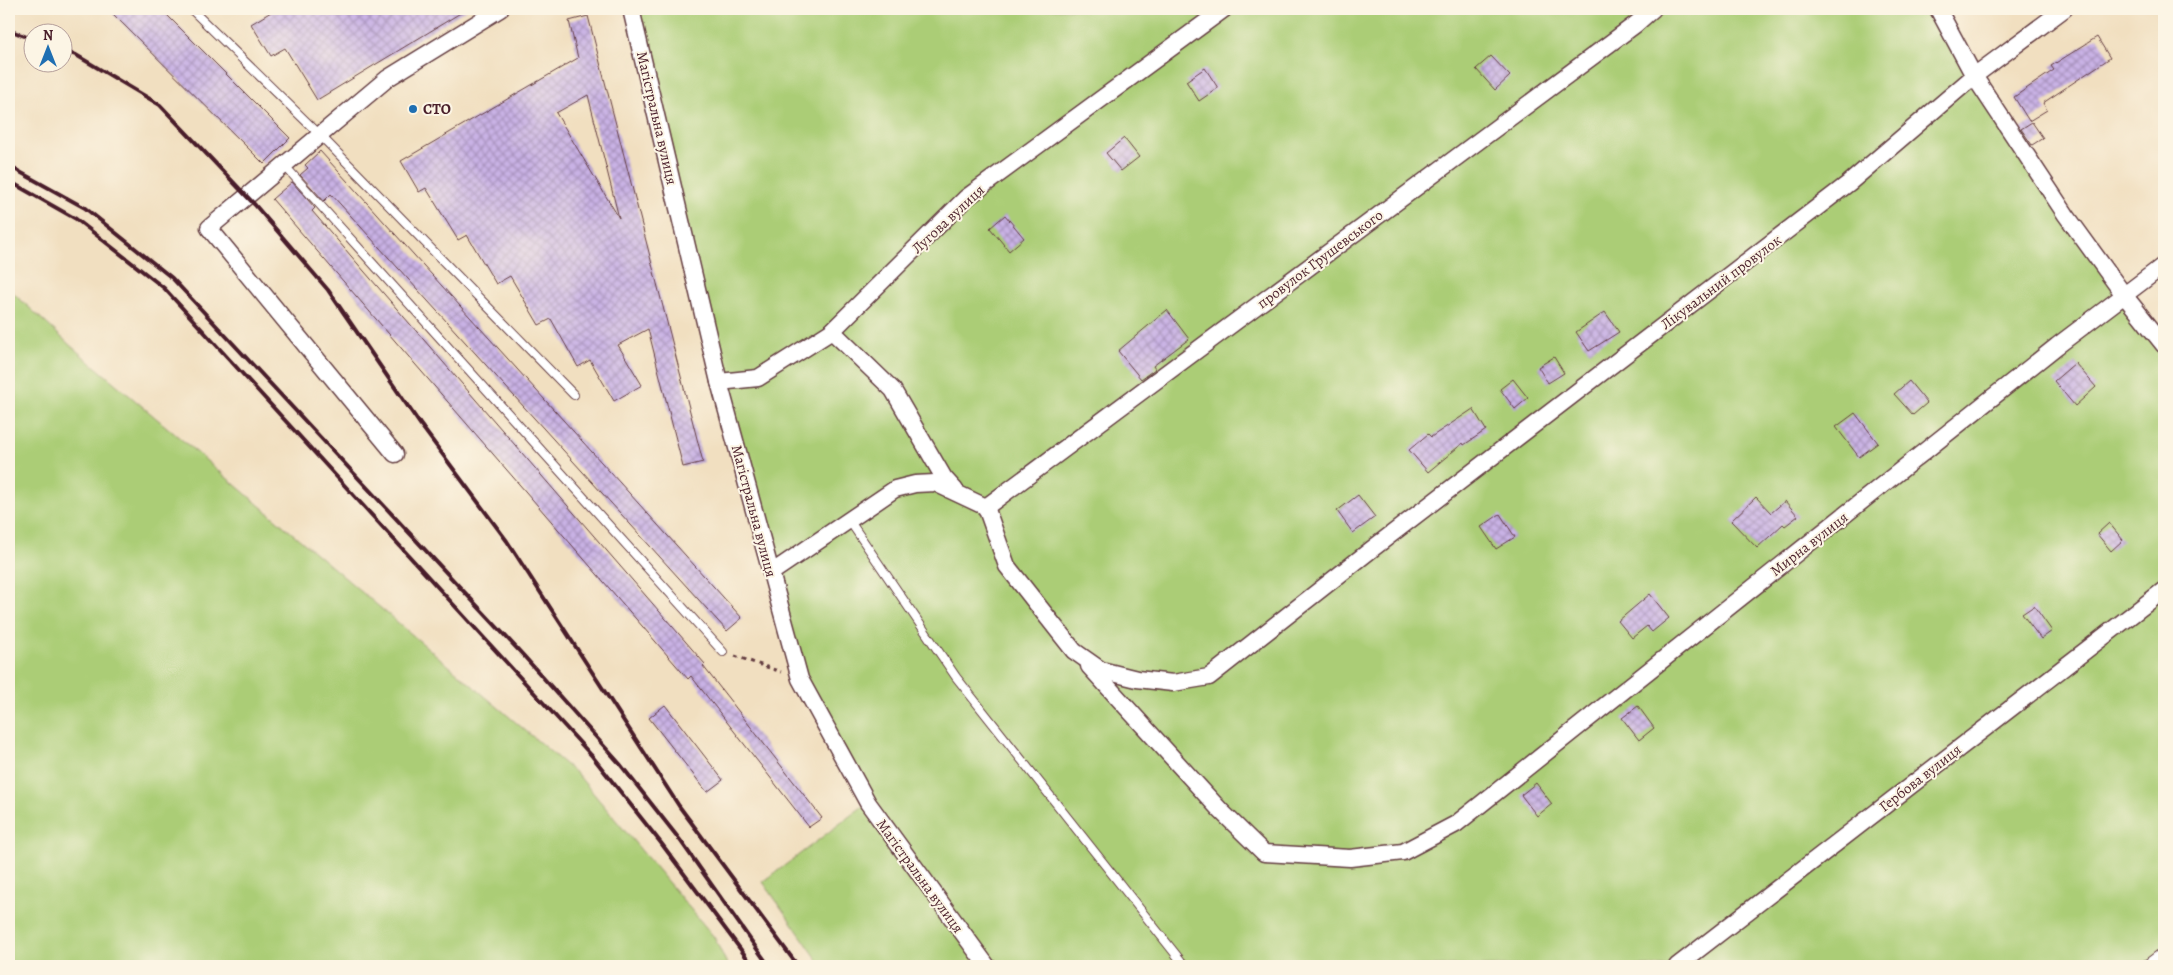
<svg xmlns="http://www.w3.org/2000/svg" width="2173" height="975" viewBox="0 0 2173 975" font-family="Alegreya,serif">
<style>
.green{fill:#abcd76;stroke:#7a7650}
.building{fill:url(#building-cross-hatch);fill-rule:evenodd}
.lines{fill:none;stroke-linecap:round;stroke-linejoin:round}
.service-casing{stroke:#633c41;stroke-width:10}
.minor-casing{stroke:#633c41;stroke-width:19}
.path{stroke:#633c41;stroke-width:3;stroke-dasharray:4 4;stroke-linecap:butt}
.service{stroke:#fff;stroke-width:8}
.minor{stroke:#fff;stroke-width:16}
.rail{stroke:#4a1f2b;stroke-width:4}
.poi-dot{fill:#1f6fb2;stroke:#fcf5e5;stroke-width:2}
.labels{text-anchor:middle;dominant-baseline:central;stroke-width:4;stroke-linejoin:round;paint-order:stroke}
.poi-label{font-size:15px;font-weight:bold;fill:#4a1f2b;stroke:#fcf5e5;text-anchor:start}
.street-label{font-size:15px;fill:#4a1f2b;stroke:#fcf5e5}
</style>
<defs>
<pattern id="building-cross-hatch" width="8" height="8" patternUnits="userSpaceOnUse" patternTransform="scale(1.25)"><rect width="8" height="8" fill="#c9b2e5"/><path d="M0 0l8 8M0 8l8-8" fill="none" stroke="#a590ba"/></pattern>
</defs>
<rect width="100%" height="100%" fill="#fcf5e5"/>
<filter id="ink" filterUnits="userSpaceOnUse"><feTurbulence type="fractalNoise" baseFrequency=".02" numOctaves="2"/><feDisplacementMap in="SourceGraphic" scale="10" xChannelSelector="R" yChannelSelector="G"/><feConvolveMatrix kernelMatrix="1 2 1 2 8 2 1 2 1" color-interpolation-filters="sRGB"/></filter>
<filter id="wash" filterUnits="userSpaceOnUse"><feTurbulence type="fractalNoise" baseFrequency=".0096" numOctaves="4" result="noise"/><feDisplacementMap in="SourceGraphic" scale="20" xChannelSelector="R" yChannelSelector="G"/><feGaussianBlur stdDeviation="1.12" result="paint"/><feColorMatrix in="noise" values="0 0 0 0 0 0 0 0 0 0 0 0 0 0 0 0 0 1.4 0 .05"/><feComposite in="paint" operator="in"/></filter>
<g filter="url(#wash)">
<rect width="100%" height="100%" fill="#f1dfc0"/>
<g class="green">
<polygon points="631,9 1938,9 1974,76 2164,345 2164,966 822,966 763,882 867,803 800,679"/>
<polygon points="9,289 71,346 578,775 714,937 728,966 9,966"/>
</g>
<g id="blocks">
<g class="building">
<polygon points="108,9 161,9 290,138 264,164"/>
<polygon points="276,9 467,9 317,100 285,48 271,56 251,24"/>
<path d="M588,16l115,446 -20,5 -35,-138 -30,16 24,40 -28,16 -24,-41 -12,7 -27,-48 -12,6 -29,-49 -14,8 -29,-49 -9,5 -32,-52 -7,4 -18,-31 177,-103 -9,-37zM588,95l31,123 -63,-105z"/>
<polygon points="2097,37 2110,58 2043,103 2047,110 2029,121 2014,97 2054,70 2051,66"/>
<polygon points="1491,56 1510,76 1495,90 1476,69"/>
<polygon points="1205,68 1218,88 1199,101 1186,81"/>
<polygon points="2032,122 2043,138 2032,145 2021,129"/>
<polygon points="1124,138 1139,157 1121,171 1106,153"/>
<polygon points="320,151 742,618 727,631 331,194 324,201 300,175 308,168 305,165"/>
<polygon points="292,182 315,208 312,211 705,664 703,666 822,818 809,827 691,676 688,679 272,199"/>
<polygon points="1005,215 1024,238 1009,251 990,228"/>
<polygon points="1167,310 1189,339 1153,366 1155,369 1141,379 1118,351"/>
<polygon points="1605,312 1619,332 1589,351 1576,332"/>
<polygon points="1554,357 1564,373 1548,383 1538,367"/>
<polygon points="2075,363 2096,387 2075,406 2054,381"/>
<polygon points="1513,379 1528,398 1515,409 1500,389"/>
<polygon points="1909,381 1927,403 1913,415 1894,394"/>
<polygon points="1473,409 1486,430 1464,445 1463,443 1428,472 1409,450 1428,434 1431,437"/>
<polygon points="1855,413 1878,443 1859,457 1836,427"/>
<polygon points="1358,495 1375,517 1353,533 1337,511"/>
<polygon points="1756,497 1771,513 1785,501 1798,516 1785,526 1783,524 1757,548 1731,521"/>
<polygon points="1500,514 1515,537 1496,549 1481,527"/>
<polygon points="2109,523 2123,540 2111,551 2097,534"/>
<polygon points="1650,594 1669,618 1652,632 1647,626 1632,638 1618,621"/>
<polygon points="2034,606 2052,631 2041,639 2022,614"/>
<polygon points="665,705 723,780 707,792 649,718"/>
<polygon points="1638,706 1654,728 1639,740 1622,718"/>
<polygon points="1536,783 1552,804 1537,816 1521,795"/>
</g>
</g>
</g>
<g filter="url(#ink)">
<use href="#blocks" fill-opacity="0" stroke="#633c41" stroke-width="1"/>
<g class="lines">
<defs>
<g id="service">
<polyline points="191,9 320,135 574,395"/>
<polyline points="284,165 723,652"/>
<polyline points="849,520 956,677 1185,966"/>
<polyline points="2144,966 2164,951"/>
</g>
<g id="minor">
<polyline points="631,9 719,382 800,679 868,803 987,966"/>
<polyline points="1938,9 1974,76 2066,215 2124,295 2164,345"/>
<polyline points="832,331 893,390 944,478 955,490"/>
<polyline points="719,382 758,378 832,331 966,198 1224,9"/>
<polyline points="395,454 209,228 388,78 500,9"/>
<polyline points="986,507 1636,24 1653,9"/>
<polyline points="771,573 895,489 915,484 935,483 986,507 1007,566 1074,651 1101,670 1137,679 1173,683 1209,677 1372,549 1849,183 1974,76 2064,9"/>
<polyline points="1089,666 1220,810 1264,853 1350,858 1403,852 1456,824 2057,346 2164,265"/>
<polyline points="1677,966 2164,590"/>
</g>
</defs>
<use href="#service" class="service-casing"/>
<use href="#minor" class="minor-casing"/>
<polyline class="path" points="735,656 781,672"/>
<use href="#service" class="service"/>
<use href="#minor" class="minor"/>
<g class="rail">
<polyline points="9,30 32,39"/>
<polyline points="62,50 76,55 160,105 255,205 328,290 420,424 507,541 679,806 798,966"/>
<polyline points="9,166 85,208 172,278 523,655 620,764 680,840 769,966"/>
<polyline points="9,181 76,219 164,288 592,756 661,843 753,966"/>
</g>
</g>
</g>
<circle class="poi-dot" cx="413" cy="109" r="5"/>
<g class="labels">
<g class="poi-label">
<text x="423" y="109">СТО</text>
</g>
<g class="street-label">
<text transform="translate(657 118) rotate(77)">Магістральна вулиця</text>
<text transform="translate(948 219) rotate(-43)">Лугова вулиця</text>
<text transform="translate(1320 259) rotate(-37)">провулок Грушевського</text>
<text transform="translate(1721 282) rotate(-37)">Лікувальний провулок</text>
<text transform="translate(754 511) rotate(75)">Магістральна вулиця</text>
<text transform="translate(1809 544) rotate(-38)">Мирна вулиця</text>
<text transform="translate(1920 778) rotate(-38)">Гербова вулиця</text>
<text transform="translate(920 876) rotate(54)">Магістральна вулиця</text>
</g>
</g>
<rect width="2173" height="975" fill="none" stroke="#fcf5e5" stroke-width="30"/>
<g transform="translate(48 48)"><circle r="24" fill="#fcf5e5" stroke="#b59f9b"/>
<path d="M0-4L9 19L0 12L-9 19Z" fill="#1f6fb2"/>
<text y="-8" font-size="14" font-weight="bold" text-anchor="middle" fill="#4a1f2b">N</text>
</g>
</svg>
